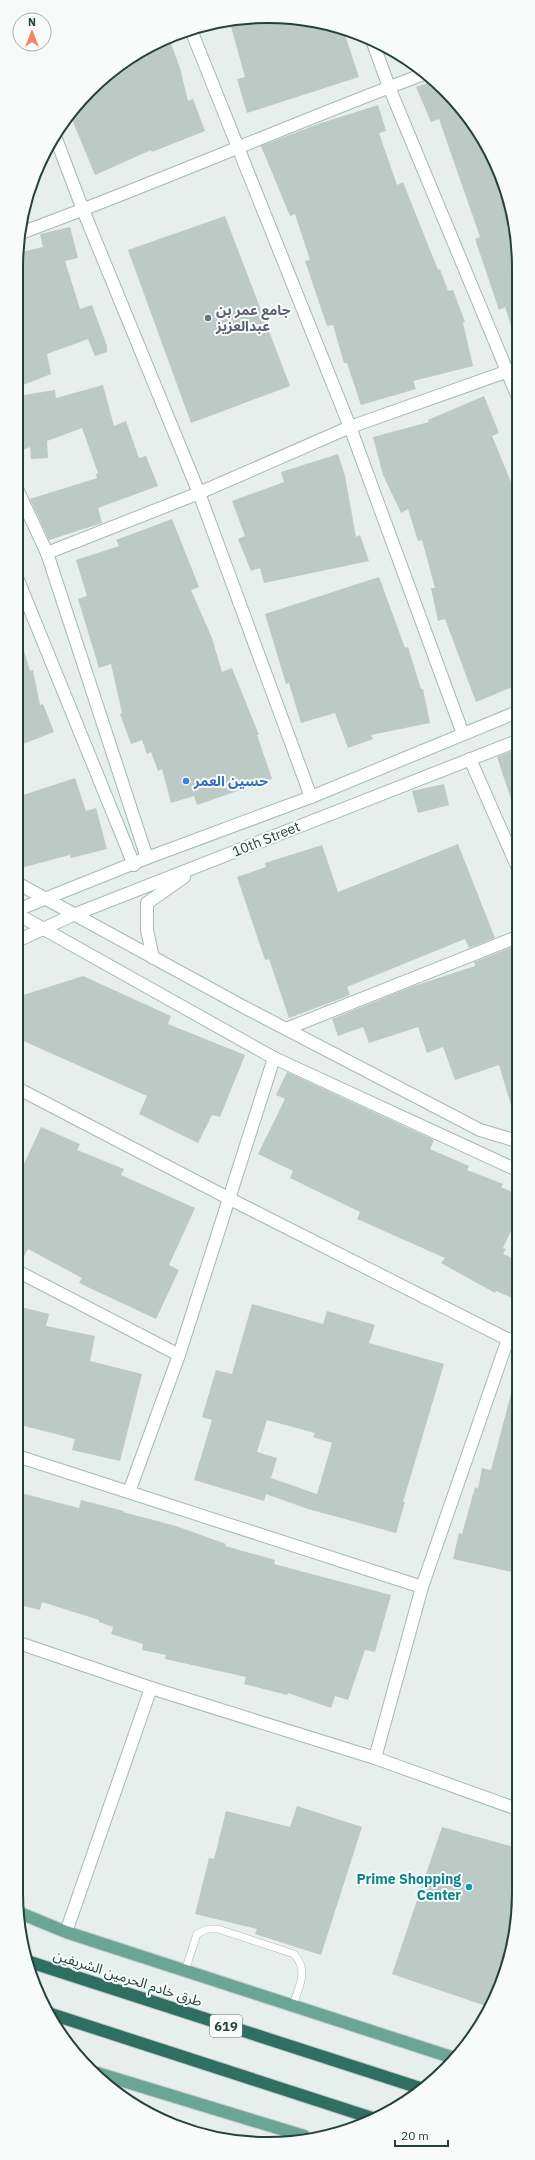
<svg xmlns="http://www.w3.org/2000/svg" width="535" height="2160" viewBox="0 0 535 2160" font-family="'IBM Plex Sans','Noto Sans Arabic',sans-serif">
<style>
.building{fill:#bbcac4;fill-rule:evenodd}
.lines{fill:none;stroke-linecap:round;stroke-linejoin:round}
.lane-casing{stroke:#a8b8b2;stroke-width:8}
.street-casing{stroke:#a8b8b2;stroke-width:14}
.secondary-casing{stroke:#a4bbb3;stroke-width:14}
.primary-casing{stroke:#c2cac8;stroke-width:14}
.highway-casing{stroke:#c2cac8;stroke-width:14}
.lane{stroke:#fff;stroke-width:7}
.street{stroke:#fff;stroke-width:12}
.secondary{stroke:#fff;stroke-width:12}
.primary{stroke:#6aa596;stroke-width:12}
.highway{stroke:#2f6f62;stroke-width:12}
.worship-dot{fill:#6b7280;stroke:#f7fbf9;stroke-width:1.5}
.shop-dot{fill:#3f7fe0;stroke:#f7fbf9;stroke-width:1.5}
.culture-dot{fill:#0f9aa8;stroke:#f7fbf9;stroke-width:1.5}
.labels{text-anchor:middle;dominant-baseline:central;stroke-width:4;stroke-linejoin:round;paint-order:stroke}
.shield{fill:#f7fbf9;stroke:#637a73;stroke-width:1}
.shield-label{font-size:13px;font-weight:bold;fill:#24423a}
.worship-label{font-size:14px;font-weight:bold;fill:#5b616d;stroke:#f7fbf9;text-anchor:start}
.shop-label{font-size:14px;font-weight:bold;fill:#366cbe;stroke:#f7fbf9;text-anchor:start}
.street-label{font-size:14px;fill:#24423a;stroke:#f7fbf9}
.culture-label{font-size:14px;font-weight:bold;fill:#0d838f;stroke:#f7fbf9;text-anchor:end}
.rim{fill:none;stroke:#24423a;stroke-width:2}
</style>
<rect width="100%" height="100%" fill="#e6efeb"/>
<g class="building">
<polygon points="301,18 344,32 359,77 247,113 237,79 245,77 230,23"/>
<polygon points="170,41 180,68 188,101 193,99 205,131 152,152 151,150 95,175 71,117 115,68"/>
<polygon points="433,81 446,90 493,156 517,235 517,335 514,335 505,307 499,310 475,239 480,237 439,119 431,122 416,87"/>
<polygon points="378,105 386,131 379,133 397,185 403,182 438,270 440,269 448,291 453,290 465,322 463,323 473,366 413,381 416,389 361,405 347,363 344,363 333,325 327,326 305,261 310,260 295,214 290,216 261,146 321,123"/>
<polygon points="225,216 290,386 191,423 128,250"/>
<polygon points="70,227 78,258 65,261 80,309 92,305 107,346 107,352 95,356 88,339 47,354 51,374 18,387 18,253 43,247 40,234"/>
<polygon points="103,385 114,426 126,421 139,458 146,456 158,486 98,508 102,523 49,540 30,499 97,478 96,474 98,473 82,428 47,441 48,458 31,459 30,447 18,452 18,396 55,390 56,398"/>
<polygon points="484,396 499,433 492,436 511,482 517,480 517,685 476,702 445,619 438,621 431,588 435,588 422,540 418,541 408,509 401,513 383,475 373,437 429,422 428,420"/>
<polygon points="338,454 345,476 356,537 360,535 369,561 264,583 260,568 251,571 238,539 245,536 232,501 284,482 281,472"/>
<polygon points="172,519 199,587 191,590 212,638 222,672 232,668 259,735 257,735 272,779 197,805 194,796 171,803 162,769 158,771 151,752 147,754 142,740 131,744 120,714 122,713 111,664 99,668 78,599 87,596 76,560 119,546 116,540"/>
<polygon points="379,577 405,648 408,647 421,689 423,689 430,723 371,735 373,739 348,748 335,713 301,723 289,683 286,684 265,614"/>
<polygon points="18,641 21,641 30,671 33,670 40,705 43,704 54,732 18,746"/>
<polygon points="517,749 517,807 514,808 497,757"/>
<polygon points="75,778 86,811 96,808 107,849 71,858 70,855 17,869 17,797"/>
<polygon points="444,784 449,805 418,813 412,791"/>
<polygon points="458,844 495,938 469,948 465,939 347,987 350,995 289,1018 269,959 265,960 237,877 266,867 265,863 322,845 338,892"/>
<polygon points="517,945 517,1112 513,1112 499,1065 455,1080 443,1047 427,1053 418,1027 369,1043 363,1027 338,1036 332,1019 411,987 475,966 474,962"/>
<polygon points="83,976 171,1016 168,1024 245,1055 220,1117 212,1115 198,1143 139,1114 147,1096 19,1039 17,1034 17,997"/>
<polygon points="287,1072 434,1140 430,1149 469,1166 467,1170 503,1184 501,1187 517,1194 517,1218 503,1248 506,1249 503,1254 517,1260 517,1300 496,1291 495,1293 441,1263 445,1258 357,1219 360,1212 290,1178 293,1171 258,1154 285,1099 276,1095"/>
<polygon points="41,1127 80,1144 77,1150 124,1169 121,1175 195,1208 169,1265 179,1270 156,1319 79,1283 82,1278 28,1249 20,1264 17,1264 17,1179"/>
<path d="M252,1304l71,20 4,-13 48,14 -6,18 75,21 -41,138h2l-9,31 -88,-24 -42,-15 -2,7 -70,-21 18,-60 -10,-3 14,-47 16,4zM267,1420l48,13 -2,4 19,6 -15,51 -46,-16 6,-20 -20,-6z"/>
<polygon points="17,1306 49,1314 46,1326 95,1336 90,1361 142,1374 120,1461 72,1450 75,1439 17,1424"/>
<polygon points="512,1390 517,1390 517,1573 453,1559 459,1533 462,1534 475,1487 478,1489 482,1468 491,1470"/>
<polygon points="17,1492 79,1508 81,1500 124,1511 123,1512 176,1526 226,1544 225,1546 275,1560 274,1564 391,1595 375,1652 365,1650 348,1700 335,1696 331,1708 288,1693 287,1695 244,1684 246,1677 165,1659 166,1655 142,1650 143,1644 111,1634 113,1627 99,1622 99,1620 42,1602 40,1610 16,1604"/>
<polygon points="297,1806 362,1827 321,1955 255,1934 257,1929 195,1914 209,1858 214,1859 226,1811 290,1827"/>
<polygon points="442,1827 517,1848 517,1926 489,2007 392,1974"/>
</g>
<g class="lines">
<defs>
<path id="lane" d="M185,1971l12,-37 10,-5h11l76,25c15,16 5,33 -1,51"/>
<g id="street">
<polyline points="191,30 350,427 463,734"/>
<polyline points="372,40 389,87 517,395"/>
<polyline points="55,136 83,210 199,493 311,797"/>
<path d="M18,234c137,-50 270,-109 406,-160"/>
<polyline points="47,553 199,493 350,427 517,368"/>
<polyline points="470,759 517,866"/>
<polyline points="286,1029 517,937"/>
<polyline points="17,1088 230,1199 517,1344"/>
<polyline points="17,1271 179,1355"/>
<polyline points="17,1456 422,1587"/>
<polyline points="129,1492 179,1355 274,1058"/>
<polyline points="16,1642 151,1688 375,1758 517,1809"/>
<polyline points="375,1758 422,1587 508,1339"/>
<polyline points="66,1932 151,1688"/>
</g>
<g id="secondary">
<polyline points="18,491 47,553 147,858"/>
<polyline points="18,580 134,865"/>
<polyline points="17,883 242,1006 480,1130 517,1141"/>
<polyline points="17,910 147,858 311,797 517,712"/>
<polyline points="17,914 274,1058 517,1170"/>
<polyline points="17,941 73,915 517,741"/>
<polyline points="153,958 147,930 147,903 184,877"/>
</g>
<g id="primary">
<polyline points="20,1913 66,1932 451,2057"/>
<polyline points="97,2073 304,2136"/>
</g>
<g id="highway">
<polyline points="30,1962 423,2089"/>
<polyline points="51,2014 372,2118"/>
</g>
</defs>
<use href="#lane" class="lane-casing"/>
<use href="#street" class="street-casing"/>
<use href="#secondary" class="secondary-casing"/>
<use href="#primary" class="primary-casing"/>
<use href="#highway" class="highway-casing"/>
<use href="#lane" class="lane"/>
<use href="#street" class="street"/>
<use href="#secondary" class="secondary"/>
<use href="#primary" class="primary"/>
<use href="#highway" class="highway"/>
</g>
<circle class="worship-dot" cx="208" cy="318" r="4"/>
<circle class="shop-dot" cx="186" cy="781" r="4"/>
<circle class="culture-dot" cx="469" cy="1887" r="4"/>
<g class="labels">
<rect class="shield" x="210" y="2015" width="32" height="22" rx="3"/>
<g class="shield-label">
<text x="226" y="2026">619</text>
</g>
<g class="worship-label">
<text x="216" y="310">جامع عمر بن<tspan x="216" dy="16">عبدالعزيز</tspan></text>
</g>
<g class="shop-label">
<text x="194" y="781">حسين العمر</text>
</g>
<g class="street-label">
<text transform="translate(266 839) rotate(-22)">10th Street</text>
<text transform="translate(128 1978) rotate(18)">طرق خادم الحرمين الشريفين</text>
</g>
<g class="culture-label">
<text x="461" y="1879">Prime Shopping<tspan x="461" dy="16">Center</tspan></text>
</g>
</g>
<path d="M0 0H535V2160H0ZM267 23H268A244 244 0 0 1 512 267V1893A244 244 0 0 1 268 2137H267A244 244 0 0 1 23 1893V267A244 244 0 0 1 267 23Z" fill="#f7fbf9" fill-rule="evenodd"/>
<path class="rim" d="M267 23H268A244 244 0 0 1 512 267V1893A244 244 0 0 1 268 2137H267A244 244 0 0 1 23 1893V267A244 244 0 0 1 267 23Z"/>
<g transform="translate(32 32)"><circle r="19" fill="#f7fbf9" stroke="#a3b1ad"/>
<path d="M0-3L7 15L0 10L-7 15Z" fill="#f4845f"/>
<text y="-6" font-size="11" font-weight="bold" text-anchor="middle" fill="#24423a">N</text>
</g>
<path d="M395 2140v6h53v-6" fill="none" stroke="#24423a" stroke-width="2"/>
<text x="401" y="2140" font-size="12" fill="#24423a" stroke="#f7fbf9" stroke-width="3" paint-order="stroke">20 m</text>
</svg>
